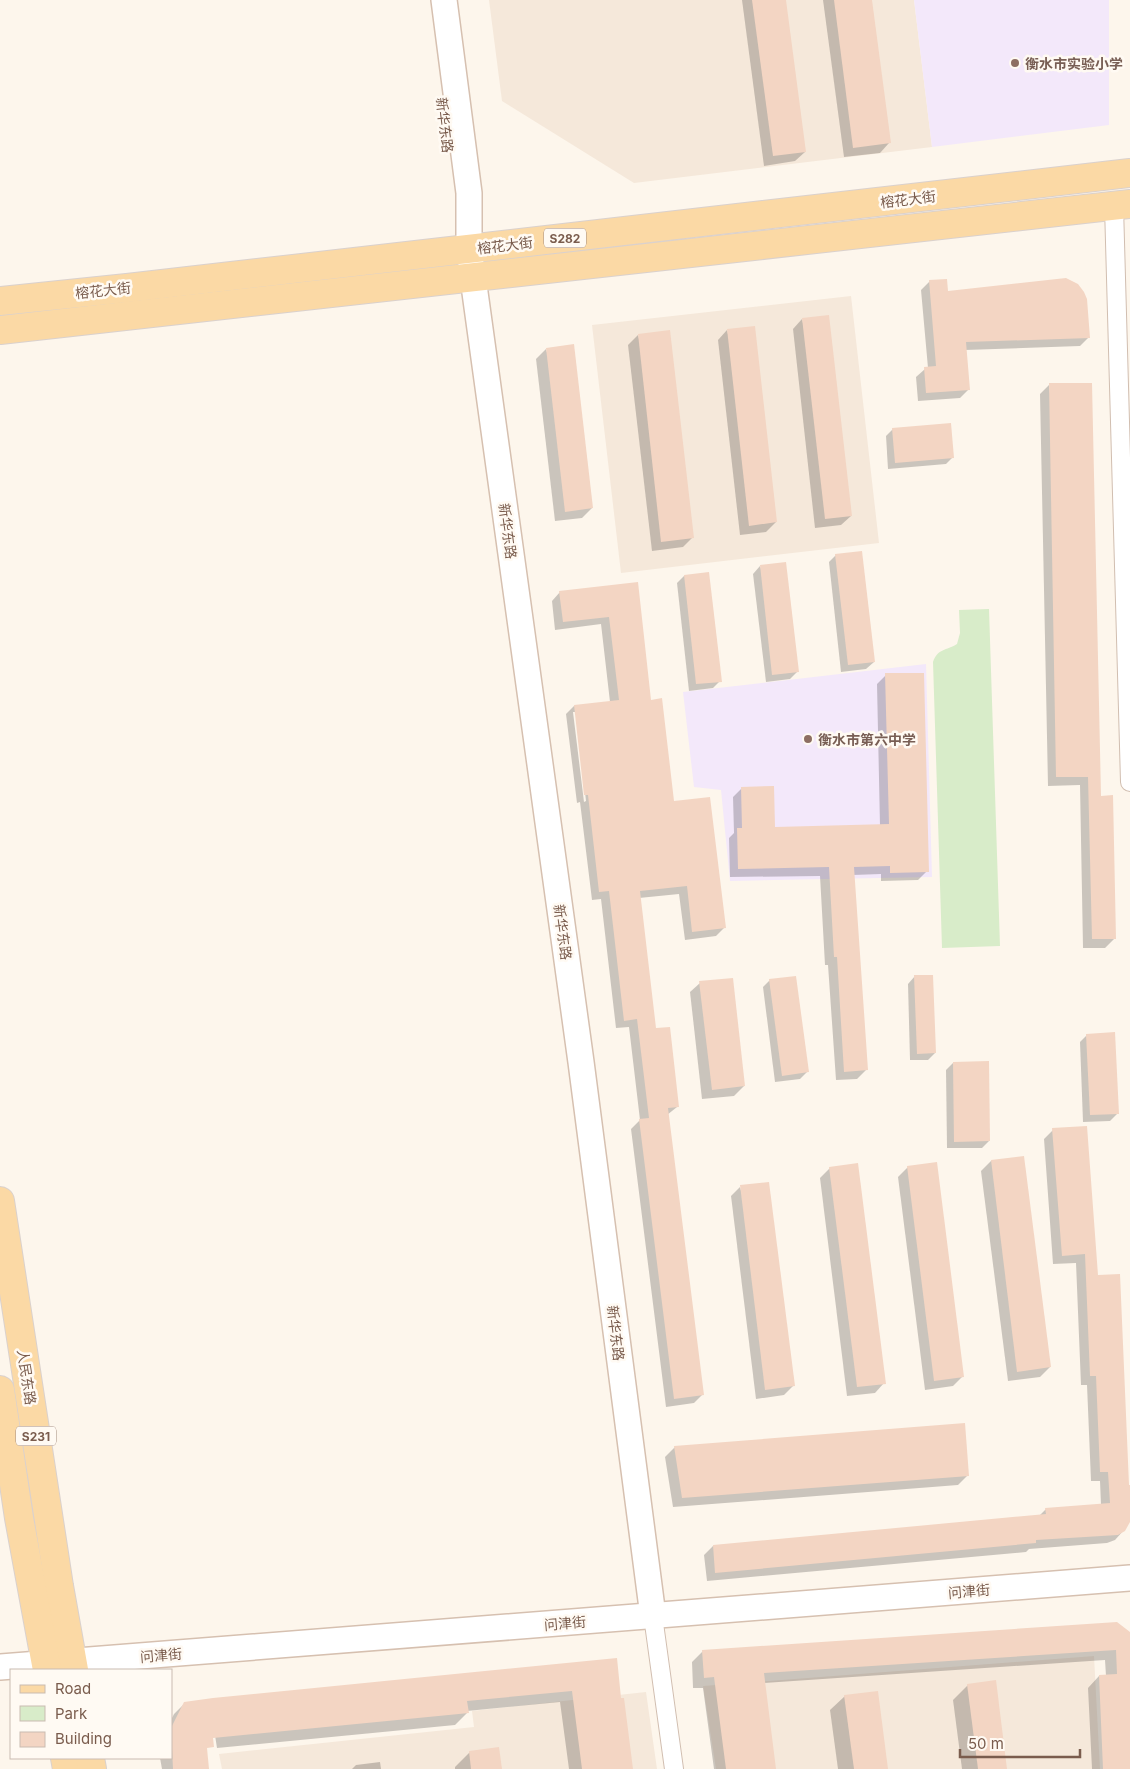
<svg xmlns="http://www.w3.org/2000/svg" width="1130" height="1769" viewBox="0 0 1130 1769" font-family="Inter,'Noto Sans SC',sans-serif">
<style>
.residential{fill:#f5e8da}
.education{fill:#f3e8fa}
.green{fill:#d8ecc9}
.shadow{fill:#0003;fill-rule:evenodd}
.building{fill:#f3d5c3}
.lines{fill:none;stroke-linecap:round;stroke-linejoin:round}
.street-casing{stroke:#d1beb0;stroke-width:20}
.secondary-casing{stroke:#d6c0b0;stroke-width:28}
.primary-casing{stroke:#dad1cd;stroke-width:30}
.street{stroke:#fff;stroke-width:18}
.secondary{stroke:#fff;stroke-width:25}
.primary{stroke:#fbd9a5;stroke-width:28}
.education-dot{fill:#8d6e63;stroke:#fffaf3;stroke-width:2}
.labels{text-anchor:middle;dominant-baseline:central;stroke-width:5;stroke-linejoin:round;paint-order:stroke}
.shield{fill:#fffaf3;stroke:#a28b7f;stroke-width:1}
.shield-label{font-size:12px;font-weight:bold;fill:#7a5c4d}
.education-label{font-size:14px;font-weight:bold;fill:#785e54;stroke:#fffaf3;text-anchor:start}
.street-label{font-size:14px;fill:#7a5c4d;stroke:#fffaf3}
</style>
<rect width="100%" height="100%" fill="#fdf6ec"/>
<g class="residential">
<polygon points="489,0 914,0 932,147 634,183 502,101"/>
<polygon points="851,296 879,543 621,573 592,325"/>
<polygon points="1094,1656 1100,1769 716,1769 703,1686"/>
<polygon points="646,1692 657,1769 222,1769 219,1754 474,1727 472,1711"/>
</g>
<g class="education">
<polygon points="914,0 1109,0 1109,125 932,147"/>
<polygon points="926,664 932,877 730,881 721,790 694,787 683,692"/>
</g>
<path class="green" d="M989,609l11,337 -58,2 -9,-286c5,-14 13,-11 24,-18l3,-11 -1,-23z"/>
<g class="shadow">
<polygon points="742,0 785,0 805,152 795,161 764,166"/>
<polygon points="823,0 870,0 889,143 880,153 844,157"/>
<polygon points="930,281 947,292 1089,337 1080,346 965,350 969,389 960,398 918,401 916,377 925,369 928,368 921,290"/>
<polygon points="802,319 851,516 841,525 815,528 793,329"/>
<polygon points="727,330 776,522 766,532 740,535 718,340"/>
<polygon points="638,335 692,538 683,547 652,551 628,345"/>
<polygon points="546,349 592,508 582,518 555,521 536,359"/>
<polygon points="1049,385 1100,797 1115,938 1105,948 1083,948 1080,785 1048,786 1040,394"/>
<polygon points="893,429 953,457 946,464 888,469 886,436"/>
<polygon points="836,555 874,662 866,669 841,672 829,562"/>
<polygon points="760,566 797,672 790,679 766,682 753,574"/>
<polygon points="708,573 720,681 713,688 689,691 677,583 684,576"/>
<path d="M637,584l13,117 23,102 51,125 -8,8 -31,4 -6,-46 -40,4 16,132 22,77 -10,8 35,280 -8,8 -28,4 -35,-278 9,-9 -11,-93 -13,1 -15,-129 -9,1 -12,-98 -3,1 -11,-89 8,-8 36,-4 -9,-78 -46,6 -3,-29 8,-9zM573,712h3l10,89 -2,1z"/>
<polygon points="886,675 927,871 918,880 881,881 881,874 853,875 866,1070 857,1079 836,1080 828,965 825,965 820,876 730,877 729,838 734,833 733,797 742,788 774,828 880,826 877,684"/>
<polygon points="915,976 935,1053 928,1060 910,1060 908,984"/>
<polygon points="770,980 807,1072 800,1079 775,1082 763,987"/>
<polygon points="700,983 744,1086 734,1096 702,1099 690,992"/>
<polygon points="1087,1035 1117,1114 1110,1121 1083,1122 1080,1042"/>
<polygon points="953,1063 989,1141 982,1148 947,1148 946,1070"/>
<polygon points="1053,1130 1097,1276 1130,1511 1130,1519 1124,1530 1115,1540 1107,1543 1029,1549 1026,1552 707,1581 704,1555 713,1546 1039,1516 1046,1509 1101,1505 1100,1481 1091,1481 1087,1385 1081,1385 1076,1263 1053,1264 1044,1139"/>
<polygon points="1023,1158 1050,1367 1040,1377 1008,1381 981,1171 991,1161"/>
<polygon points="908,1167 963,1376 953,1386 925,1390 898,1177"/>
<polygon points="830,1168 884,1383 875,1393 847,1396 820,1178"/>
<polygon points="740,1187 793,1386 784,1395 756,1399 731,1196"/>
<polygon points="675,1447 968,1475 958,1485 673,1507 665,1457"/>
<polygon points="1130,1633 1130,1769 1092,1769 1088,1688 1099,1676 1106,1676 1105,1660 764,1683 775,1769 714,1769 703,1688 693,1688 692,1662 703,1651"/>
<polygon points="616,1660 620,1699 632,1769 569,1769 560,1702 467,1711 467,1713 455,1725 217,1748 211,1710"/>
<polygon points="968,1685 1006,1769 962,1769 953,1700"/>
<polygon points="845,1696 887,1769 838,1769 830,1710"/>
<polygon points="184,1704 208,1769 162,1769 160,1758 171,1758 171,1720 174,1714"/>
<polygon points="470,1752 501,1769 455,1769 455,1767"/>
<polygon points="380,1762 381,1769 352,1769 356,1765"/>
</g>
<g class="building">
<polygon points="752,0 786,0 806,152 773,156"/>
<polygon points="834,0 872,0 891,143 853,148"/>
<polygon points="1066,278 1078,284 1084,292 1087,299 1090,338 966,342 970,390 926,393 924,367 936,366 929,280 947,279 948,291"/>
<polygon points="829,315 852,516 825,519 802,318"/>
<polygon points="755,326 777,522 749,526 727,329"/>
<polygon points="670,330 694,538 661,542 638,334"/>
<polygon points="574,344 593,508 565,512 546,348"/>
<polygon points="1049,383 1092,383 1101,796 1113,795 1116,939 1092,939 1088,777 1056,777"/>
<polygon points="951,423 954,458 895,463 892,428"/>
<polygon points="862,551 875,662 848,665 835,554"/>
<polygon points="786,562 799,672 772,675 760,565"/>
<polygon points="709,572 722,682 696,684 684,575"/>
<polygon points="638,582 651,700 662,698 674,801 710,797 726,928 692,932 687,886 640,891 656,1028 670,1027 679,1107 668,1108 704,1395 674,1399 639,1119 649,1118 637,1019 624,1021 609,891 599,892 588,795 584,795 574,705 619,700 609,617 563,622 559,591"/>
<polygon points="885,673 924,673 929,872 890,873 890,866 854,867 868,1070 844,1072 837,957 834,957 829,867 738,869 737,828 742,828 741,787 774,786 775,827 889,824"/>
<polygon points="914,975 933,975 936,1053 917,1054"/>
<polygon points="796,976 809,1072 782,1076 769,979"/>
<polygon points="733,978 745,1086 712,1090 699,981"/>
<polygon points="1115,1032 1119,1114 1090,1115 1086,1034"/>
<polygon points="989,1061 990,1141 954,1142 953,1062"/>
<polygon points="1087,1126 1098,1275 1120,1274 1129,1485 1130,1485 1130,1522 1125,1531 1118,1535 1036,1540 1036,1543 715,1573 713,1545 1046,1514 1045,1508 1110,1503 1108,1472 1100,1472 1096,1376 1090,1376 1085,1254 1062,1256 1052,1128"/>
<polygon points="1024,1156 1051,1367 1017,1372 991,1160"/>
<polygon points="937,1162 964,1377 934,1381 907,1166"/>
<polygon points="858,1163 886,1384 857,1387 829,1167"/>
<polygon points="769,1182 795,1386 765,1390 740,1185"/>
<polygon points="965,1423 969,1476 682,1498 674,1446"/>
<polygon points="1117,1622 1130,1632 1130,1769 1103,1769 1099,1675 1117,1674 1116,1650 764,1673 776,1769 726,1769 714,1677 704,1678 702,1650"/>
<polygon points="617,1658 621,1698 624,1698 633,1769 582,1769 572,1691 467,1701 469,1713 213,1738 214,1747 207,1748 209,1769 173,1769 171,1728 184,1702 213,1698"/>
<polygon points="996,1680 1007,1769 978,1769 967,1684"/>
<polygon points="878,1691 888,1769 854,1769 844,1695"/>
<polygon points="499,1747 502,1769 471,1769 469,1751"/>
</g>
<g class="lines">
<defs>
<g id="street">
<polyline points="1114,206 1130,782"/>
<polyline points="653,1616 674,1769"/>
</g>
<g id="secondary">
<polyline points="444,0 469,193 469,249 581,1062 653,1616"/>
<polyline points="0,1667 1130,1578"/>
</g>
<g id="primary">
<polyline points="0,301 127,288 1130,173"/>
<polyline points="0,330 1130,204"/>
<polyline points="0,1201 59,1586 74,1670"/>
<polyline points="0,1390 19,1518 47,1670"/>
<polyline points="65,1758 67,1769"/>
<polyline points="90,1758 92,1769"/>
</g>
</defs>
<use href="#street" class="street-casing"/>
<use href="#secondary" class="secondary-casing"/>
<use href="#primary" class="primary-casing"/>
<use href="#street" class="street"/>
<use href="#secondary" class="secondary"/>
<use href="#primary" class="primary"/>
</g>
<g class="education-dot">
<circle cx="1015" cy="63" r="5"/>
<circle cx="808" cy="739" r="5"/>
</g>
<g class="labels">
<g class="shield">
<rect x="544" y="228.5" width="42" height="19" rx="4"/>
<rect x="16" y="1426.5" width="40" height="19" rx="4"/>
</g>
<g class="shield-label">
<text x="565" y="238">S282</text>
<text x="36" y="1436">S231</text>
</g>
<g class="education-label">
<text x="1025" y="63">衡水市实验小学</text>
<text x="818" y="739">衡水市第六中学</text>
</g>
<g class="street-label">
<text transform="translate(445 125) rotate(83)">新华东路</text>
<text transform="translate(908 199) rotate(-7)">榕花大街</text>
<text transform="translate(505 245) rotate(-7)">榕花大街</text>
<text transform="translate(103 290) rotate(-6)">榕花大街</text>
<text transform="translate(508 531) rotate(82)">新华东路</text>
<text transform="translate(563 932) rotate(82)">新华东路</text>
<text transform="translate(616 1333) rotate(83)">新华东路</text>
<text transform="translate(27 1377) rotate(81)">人民东路</text>
<text transform="translate(969 1591) rotate(-5)">问津街</text>
<text transform="translate(565 1623) rotate(-5)">问津街</text>
<text transform="translate(161 1655) rotate(-5)">问津街</text>
</g>
</g>
<rect x="10" y="1669" width="162" height="90" fill="#fffaf3" stroke="#cabbb1"/>
<rect x="20" y="1685" width="25" height="8" fill="#fbd9a5" stroke="#cabbb1"/>
<text x="55" y="1694" font-size="15" fill="#7a5c4d">Road</text>
<rect x="20" y="1706" width="25" height="15" fill="#d8ecc9" stroke="#cabbb1"/>
<text x="55" y="1719" font-size="15" fill="#7a5c4d">Park</text>
<rect x="20" y="1732" width="25" height="15" fill="#f3d5c3" stroke="#cabbb1"/>
<text x="55" y="1744" font-size="15" fill="#7a5c4d">Building</text>
<path d="M960 1749v8h120v-8" fill="none" stroke="#7a5c4d" stroke-width="2.5"/>
<text x="968" y="1749" font-size="15" fill="#7a5c4d" stroke="#fffaf3" stroke-width="4" paint-order="stroke">50 m</text>
</svg>
